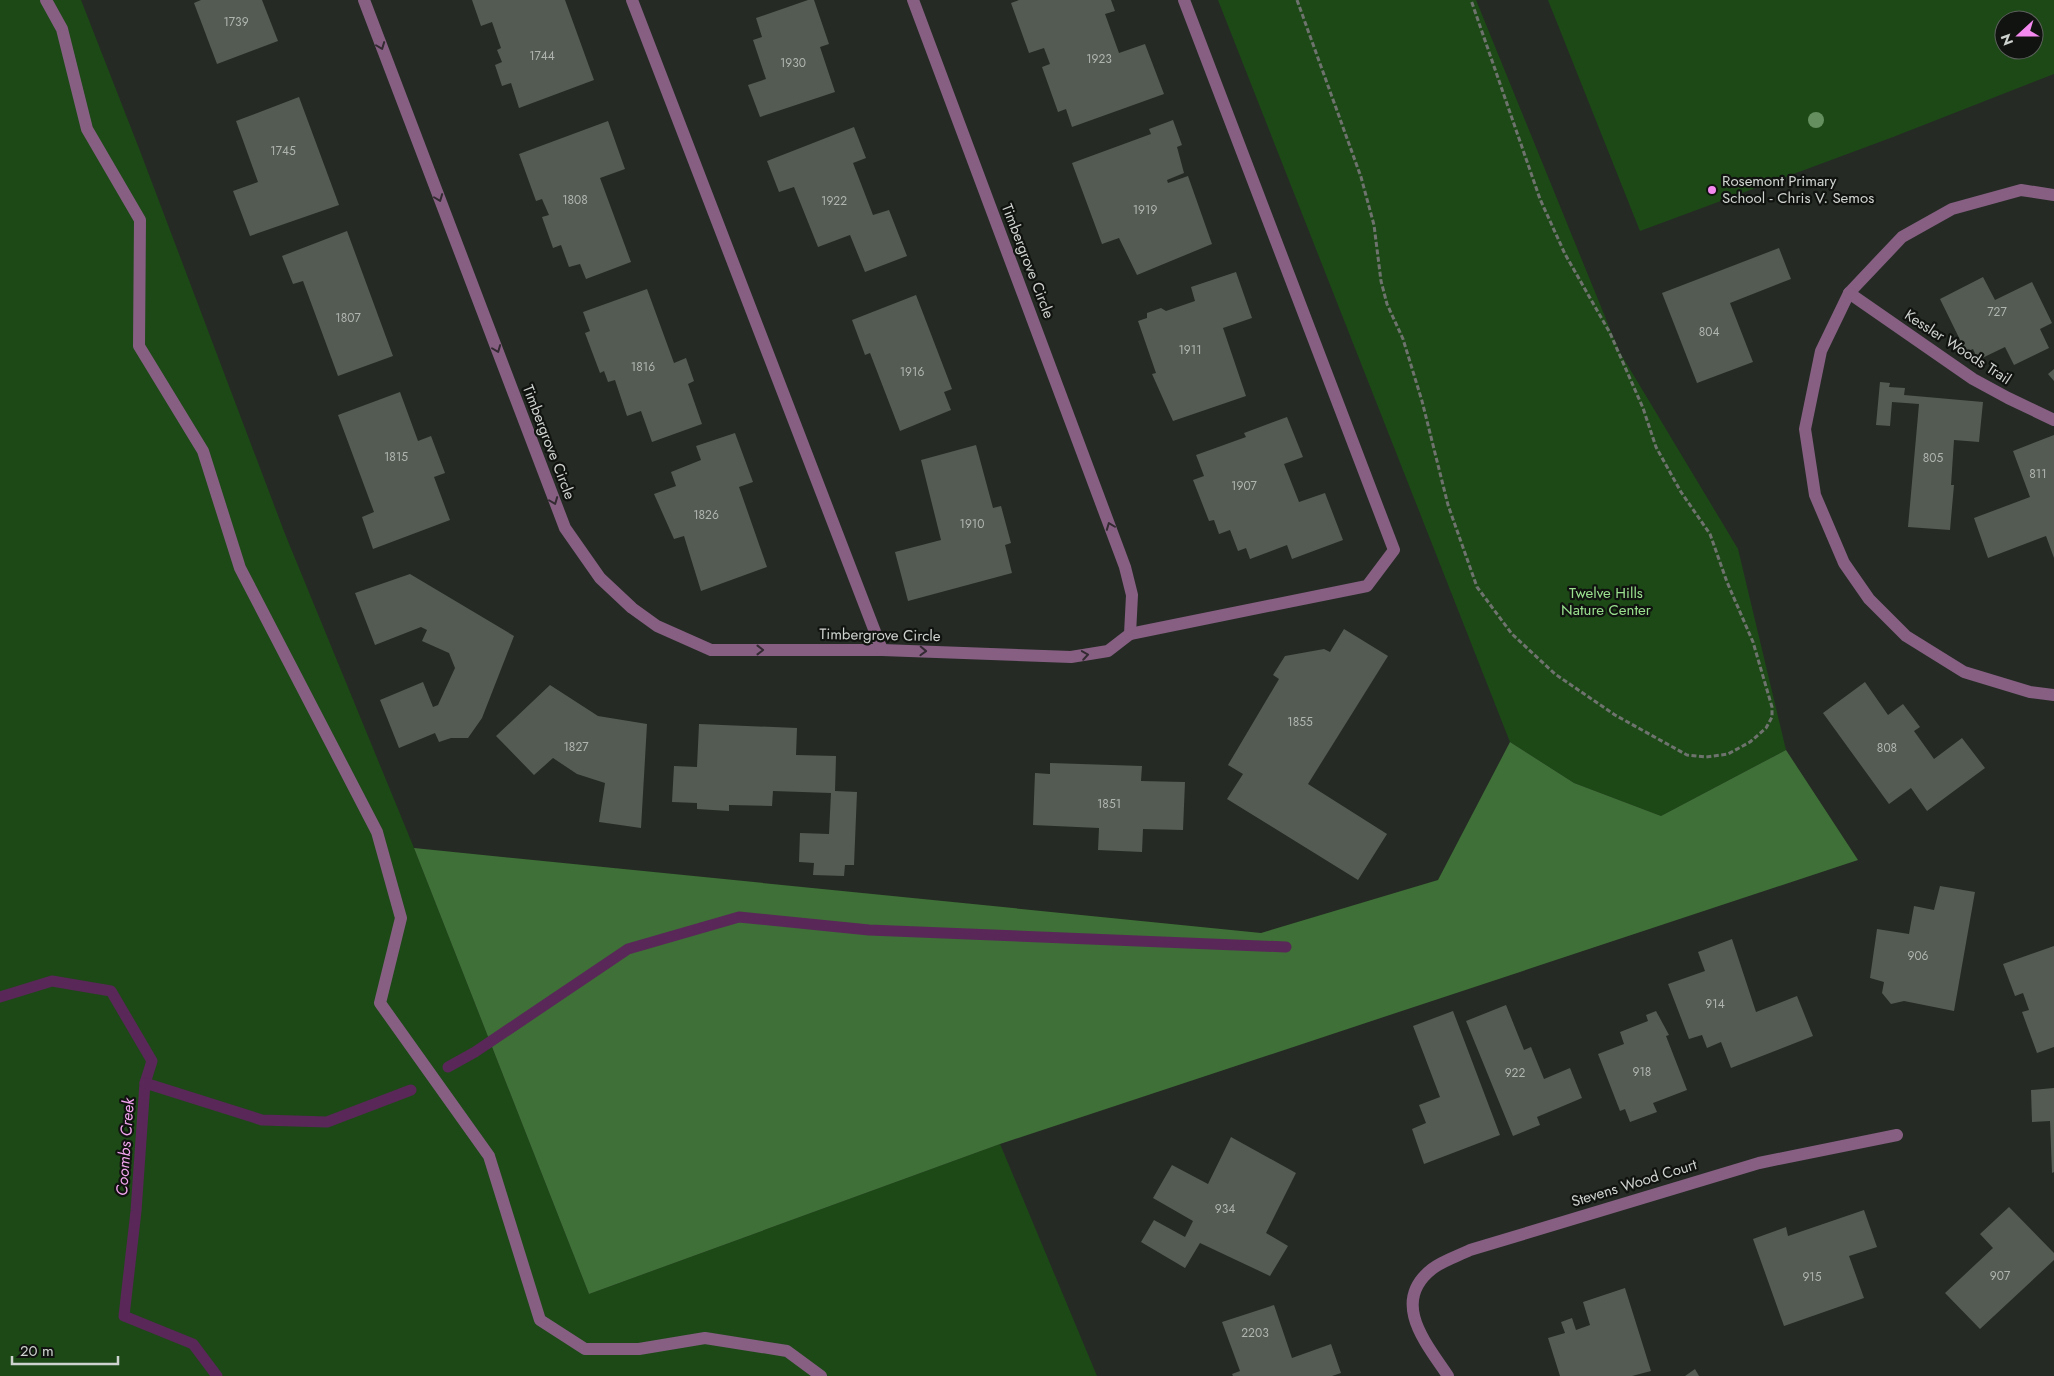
<svg xmlns="http://www.w3.org/2000/svg" width="2054" height="1376" viewBox="0 0 2054 1376" font-family="Jost,sans-serif">
<style>
.green{fill:#1d4917;fill-rule:evenodd}
.forest{fill:#3f7037}
.lines{fill:none;stroke-linecap:round;stroke-linejoin:round}
.stream{stroke:#592758;stroke-width:11}
.building{fill:#545b53}
.path{stroke:#6e736e;stroke-width:3;stroke-dasharray:5 2.5;stroke-linecap:butt}
.minor{stroke:#865f83;stroke-width:12}
.tree{fill:#658f5f}
.oneway{stroke:#332a32}
.poi-dot{fill:#f489f0;stroke:#10130f;stroke-width:2}
.labels{text-anchor:middle;dominant-baseline:central;stroke-width:4.5;stroke-linejoin:round;paint-order:stroke}
.number-label{font-size:12px;fill:#b0b5b0}
.poi-label{font-size:15px;fill:#cfd3cf;stroke:#10130f;text-anchor:start}
.street-label{font-size:15px;fill:#cfd3cf;stroke:#10130f}
.park-label{font-size:15px;fill:#9ae08f;stroke:#10130f}
.water-label{font-size:16px;font-style:italic;fill:#f1a3ed;stroke:#10130f}
</style>
<rect width="100%" height="100%" fill="#252b24"/>
<g class="green">
<polygon points="0,0 81,0 140,151 285,534 414,848 589,1294 1000,1144 1097,1376 0,1376"/>
<polygon points="1218,0 1476,0 1619,351 1738,549 1786,750 1661,816 1574,783 1510,742"/>
<path d="M1548,0h506v74l-161,63 -253,94zM2004,20h30v30h-30z"/>
</g>
<polygon class="forest" points="1510,742 1574,783 1661,816 1786,750 1858,860 1000,1144 589,1294 414,848 1261,933 1438,880"/>
<g class="lines">
<g class="stream">
<polyline points="0,997 52,981 111,991 152,1061 145,1083 136,1211 124,1316 193,1344 217,1376"/>
<polyline points="448,1067 475,1052 628,949 739,917 869,930 1286,947"/>
<polyline points="145,1083 262,1120 327,1122 411,1090"/>
</g>
</g>
<g class="building">
<polygon points="201,0 262,0 278,41 217,64 194,3"/>
<polygon points="472,0 565,0 594,80 519,108 511,83 502,86 495,65 502,62 497,50 501,48 492,22 481,26"/>
<polygon points="808,0 814,0 829,44 820,47 835,92 760,117 748,85 766,79 753,40 762,37 756,18"/>
<polygon points="1019,0 1111,0 1115,11 1105,14 1119,53 1145,44 1164,94 1072,127 1066,109 1058,112 1042,67 1050,64 1044,48 1029,53 1011,3"/>
<polygon points="299,97 339,205 250,236 233,191 258,182 236,121"/>
<polygon points="1173,120 1182,145 1177,147 1184,173 1167,180 1168,183 1188,176 1212,244 1137,275 1119,238 1102,244 1072,163 1151,134 1149,129"/>
<polygon points="608,121 625,169 600,178 631,262 586,279 580,264 569,267 561,245 553,248 542,217 549,215 542,199 536,201 519,154"/>
<polygon points="854,127 866,158 853,163 873,215 889,210 907,256 865,272 850,235 818,247 794,187 779,192 767,161"/>
<polygon points="347,231 393,356 338,376 303,281 293,284 282,256"/>
<polygon points="1779,248 1791,279 1730,303 1753,362 1697,383 1662,293"/>
<polygon points="1236,272 1252,318 1223,328 1246,396 1173,421 1152,374 1156,373 1138,321 1147,318 1147,313 1161,308 1166,311 1195,301 1191,287"/>
<polygon points="1983,277 1995,300 2032,282 2052,323 2040,329 2049,348 2014,365 2005,347 1978,360 1973,349 1966,352 1940,299"/>
<polygon points="647,289 674,363 686,358 694,381 688,384 702,424 652,442 641,411 627,416 615,380 608,382 604,371 600,373 585,333 590,331 583,312"/>
<polygon points="916,295 952,389 944,392 951,410 900,431 870,353 865,355 852,320"/>
<polygon points="2054,369 2054,381 2048,374"/>
<polygon points="1880,382 1890,383 1889,387 1905,388 1904,395 1983,402 1979,442 1954,440 1951,485 1954,485 1950,530 1908,527 1919,404 1892,402 1890,426 1876,425"/>
<polygon points="400,392 418,441 431,436 445,473 434,477 450,520 373,549 362,517 374,512 338,415"/>
<polygon points="1287,417 1303,457 1284,464 1299,502 1325,493 1343,540 1292,559 1287,545 1250,559 1246,548 1238,551 1230,530 1219,534 1214,520 1209,521 1193,480 1204,476 1196,455 1246,437 1244,433"/>
<polygon points="735,433 753,482 739,487 767,567 701,591 684,536 674,539 654,494 676,486 671,472 701,460 696,446"/>
<polygon points="2054,435 2054,558 2046,536 1988,558 1974,518 2030,497 2013,451"/>
<polygon points="976,445 993,508 1001,506 1011,543 1005,545 1012,573 908,601 895,552 941,540 921,460"/>
<polygon points="410,574 514,636 482,718 468,738 451,738 439,742 435,733 399,748 380,700 423,682 433,707 438,705 455,668 449,653 422,641 427,630 421,627 375,645 355,593"/>
<polygon points="1344,629 1388,656 1308,784 1387,834 1358,880 1227,799 1243,774 1228,765 1279,679 1273,675 1285,656 1324,649 1330,652"/>
<polygon points="1865,682 1888,715 1903,704 1920,727 1914,731 1934,759 1962,738 1985,768 1927,811 1911,788 1889,804 1823,713"/>
<polygon points="550,685 598,716 647,724 641,828 599,822 605,783 577,774 553,758 534,775 496,736"/>
<polygon points="699,724 797,728 796,755 836,756 835,791 857,792 854,865 845,865 844,876 813,875 814,863 799,862 800,833 829,834 831,793 773,791 772,806 729,805 729,811 697,809 697,803 672,802 674,766 697,767"/>
<polygon points="1050,763 1142,766 1141,781 1185,782 1183,830 1143,829 1142,852 1098,850 1099,828 1033,825 1035,773 1050,774"/>
<polygon points="1940,886 1975,892 1954,1011 1904,1001 1891,1004 1882,993 1884,982 1870,978 1877,929 1909,934 1914,906 1934,910"/>
<polygon points="1732,939 1756,1012 1797,996 1813,1036 1731,1068 1721,1042 1707,1048 1702,1035 1689,1039 1668,984 1705,971 1698,952"/>
<polygon points="2054,946 2054,1047 2037,1053 2022,1012 2029,1010 2023,993 2015,996 2003,964"/>
<polygon points="1506,1005 1524,1050 1531,1047 1544,1079 1570,1068 1582,1098 1537,1117 1540,1125 1513,1136 1466,1021"/>
<polygon points="1453,1011 1500,1135 1424,1164 1412,1129 1426,1123 1419,1105 1440,1097 1413,1026"/>
<polygon points="1656,1011 1669,1035 1666,1036 1687,1090 1653,1103 1657,1112 1630,1122 1625,1109 1620,1111 1598,1054 1624,1044 1620,1032 1648,1021 1646,1015"/>
<polygon points="2054,1088 2054,1172 2052,1173 2050,1121 2032,1122 2031,1090"/>
<polygon points="1231,1137 1296,1173 1266,1233 1288,1246 1270,1276 1200,1243 1185,1268 1141,1242 1154,1220 1185,1237 1193,1221 1153,1198 1172,1165 1208,1184"/>
<polygon points="2009,1207 2054,1253 2054,1260 1980,1329 1945,1293 1993,1248 1980,1234"/>
<polygon points="1864,1210 1877,1247 1849,1256 1864,1298 1784,1326 1753,1239 1786,1227 1788,1236"/>
<polygon points="1625,1288 1651,1371 1632,1376 1560,1376 1548,1338 1565,1333 1561,1322 1572,1318 1576,1330 1590,1325 1583,1302"/>
<polygon points="1274,1305 1292,1358 1331,1344 1341,1373 1332,1376 1233,1376 1232,1374 1240,1371 1222,1322"/>
<polygon points="1695,1369 1699,1376 1685,1376"/>
</g>
<g class="lines">
<polyline class="path" points="1297,0 1361,177 1374,225 1381,281 1387,304 1403,339 1422,401 1448,505 1477,587 1512,634 1555,674 1615,715 1687,755 1706,757 1728,754 1750,742 1766,728 1772,717 1772,707 1753,642 1727,582 1710,534 1681,492 1656,447 1643,408 1610,333 1565,254 1540,199 1471,0"/>
<g class="minor">
<polyline points="46,0 62,29 87,129 140,220 139,346 203,451 240,568 377,832 401,918 380,1003 489,1156 540,1320 585,1349 639,1349 705,1338 787,1351 821,1376"/>
<polyline points="364,0 565,528 600,578 632,608 657,626 711,650 882,650 1071,657 1108,651 1130,634 1132,595 1125,567 913,0"/>
<polyline points="632,0 882,650"/>
<polyline points="2054,195 2021,190 1952,209 1902,237 1849,293 1821,351 1805,429 1815,495 1844,563 1869,599 1906,636 1964,672 2030,692 2054,695"/>
<polyline points="1849,293 1973,379 2008,398 2054,420"/>
<polyline points="1130,634 1367,586 1394,550 1184,0"/>
<path d="M1448,1376c-22,-33 -58,-74 -16,-107 10,-8 26,-13 38,-19l289,-87 138,-28"/>
</g>
</g>
<circle class="tree" cx="1816" cy="120" r="8"/>
<defs><path id="oneway-chevron" d="M-2-3.5L2.5 0L-2 3.5" fill="none" stroke-width="1.6" stroke-linecap="round" stroke-linejoin="round" transform="scale(1.25)"/></defs>
<g class="oneway">
<use href="#oneway-chevron" transform="translate(381 46) rotate(69)"/>
<use href="#oneway-chevron" transform="translate(439 198) rotate(69)"/>
<use href="#oneway-chevron" transform="translate(497 349) rotate(69)"/>
<use href="#oneway-chevron" transform="translate(554 501) rotate(69)"/>
<use href="#oneway-chevron" transform="translate(1110 526) rotate(-111)"/>
<use href="#oneway-chevron" transform="translate(760 650)"/>
<use href="#oneway-chevron" transform="translate(923 651) rotate(2)"/>
<use href="#oneway-chevron" transform="translate(1085 655) rotate(-9)"/>
</g>
<circle class="poi-dot" cx="1712" cy="190" r="5"/>
<g class="labels">
<g class="number-label">
<text x="236" y="22">1739</text>
<text x="542" y="56">1744</text>
<text x="1099" y="59">1923</text>
<text x="793" y="63">1930</text>
<text x="283" y="151">1745</text>
<text x="575" y="200">1808</text>
<text x="834" y="201">1922</text>
<text x="1145" y="210">1919</text>
<text x="1997" y="312">727</text>
<text x="348" y="318">1807</text>
<text x="1709" y="332">804</text>
<text x="1190" y="350">1911</text>
<text x="643" y="367">1816</text>
<text x="912" y="372">1916</text>
<text x="396" y="457">1815</text>
<text x="1933" y="458">805</text>
<text x="2038" y="474">811</text>
<text x="1244" y="486">1907</text>
<text x="706" y="515">1826</text>
<text x="972" y="524">1910</text>
<text x="1300" y="722">1855</text>
<text x="576" y="747">1827</text>
<text x="1887" y="748">808</text>
<text x="1109" y="804">1851</text>
<text x="1918" y="956">906</text>
<text x="1715" y="1004">914</text>
<text x="1642" y="1072">918</text>
<text x="1515" y="1073">922</text>
<text x="1225" y="1209">934</text>
<text x="2000" y="1276">907</text>
<text x="1812" y="1277">915</text>
<text x="1255" y="1333">2203</text>
</g>
<g class="poi-label">
<text x="1722" y="181">Rosemont Primary<tspan x="1722" dy="17">School - Chris V. Semos</tspan></text>
</g>
<g class="street-label">
<text transform="translate(1028 261) rotate(69)">Timbergrove Circle</text>
<text transform="translate(1958 347) rotate(33)">Kessler Woods Trail</text>
<text transform="translate(549 442) rotate(69)">Timbergrove Circle</text>
<text transform="translate(880 635) rotate(1)">Timbergrove Circle</text>
<text transform="translate(1634 1183) rotate(-17)">Stevens Wood Court</text>
</g>
<g class="park-label">
<text x="1606" y="593">Twelve Hills<tspan x="1606" dy="17">Nature Center</tspan></text>
</g>
<g class="water-label">
<text transform="translate(125 1147) rotate(-86)">Coombs Creek</text>
</g>
</g>
<g transform="translate(2019 35) rotate(249)"><circle r="24" fill="#10130f" stroke="#5c605c"/>
<path d="M0-4L9 19L0 12L-9 19Z" fill="#f489f0"/>
<text y="-8" font-size="14" font-weight="bold" text-anchor="middle" fill="#cfd3cf">N</text>
</g>
<path d="M12 1356v8h106v-8" fill="none" stroke="#cfd3cf" stroke-width="2.5"/>
<text x="20" y="1356" font-size="15" fill="#cfd3cf" stroke="#10130f" stroke-width="4" paint-order="stroke">20 m</text>
</svg>
